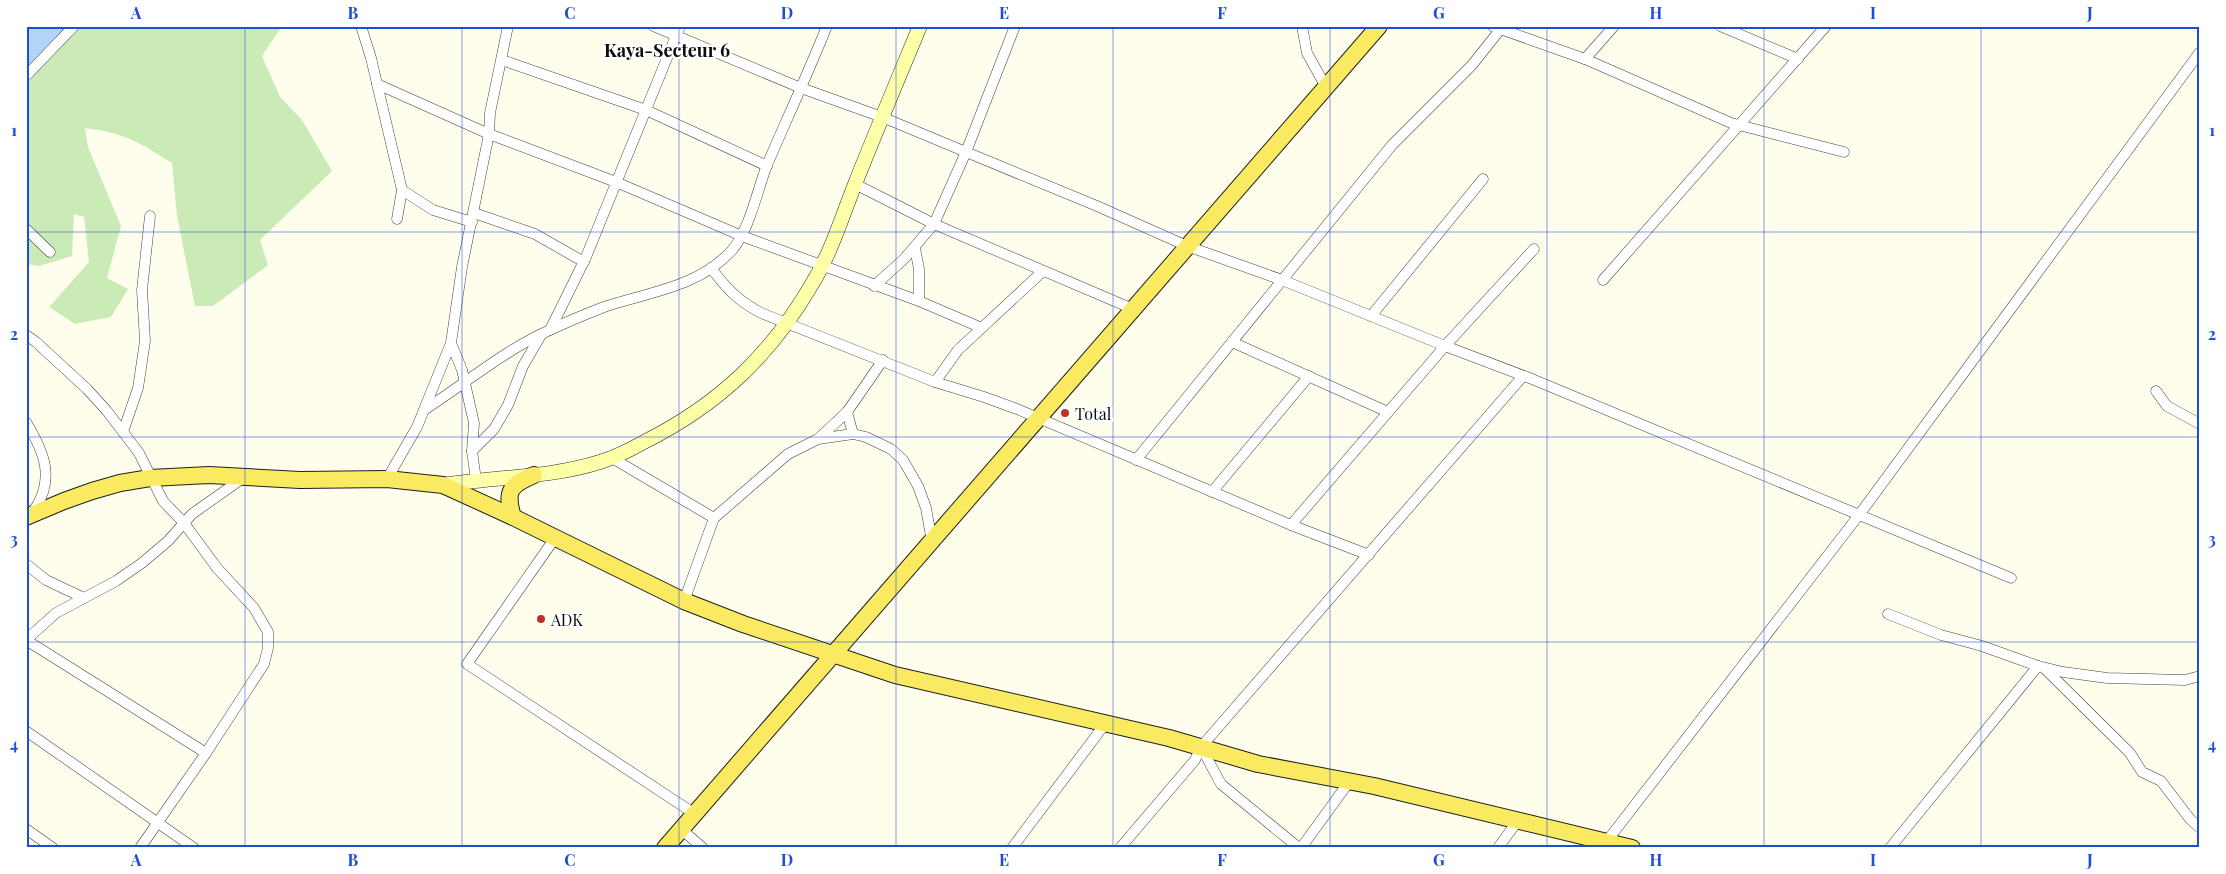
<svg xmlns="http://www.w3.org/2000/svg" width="2226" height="874" viewBox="0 0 2226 874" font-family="'Playfair Display',serif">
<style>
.green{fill:#caeab6}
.water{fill:#b1d4f7;stroke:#377ecf}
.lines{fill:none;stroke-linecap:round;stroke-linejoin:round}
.minor-casing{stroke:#404040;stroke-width:11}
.secondary-casing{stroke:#2f2f2f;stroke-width:15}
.primary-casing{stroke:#1e1e1e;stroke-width:18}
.minor{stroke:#fff;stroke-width:10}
.secondary{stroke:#fdffa8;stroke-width:14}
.primary{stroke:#faea62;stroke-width:16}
.grid{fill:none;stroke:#1d4ed8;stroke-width:1;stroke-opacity:0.55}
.poi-dot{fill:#bf3023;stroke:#fff;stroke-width:2}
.labels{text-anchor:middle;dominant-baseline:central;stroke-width:5;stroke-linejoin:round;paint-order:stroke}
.poi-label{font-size:16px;fill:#0d0d0d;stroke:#fff;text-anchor:start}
.neighbourhood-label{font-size:18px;font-weight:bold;fill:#0d0d0d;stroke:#fff}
.neatline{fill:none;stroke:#1d4ed8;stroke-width:2}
.grid-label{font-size:16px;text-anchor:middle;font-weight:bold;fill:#1d4ed8}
</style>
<rect width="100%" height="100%" fill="#fffeed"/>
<path class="green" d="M66,26h216l-20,30 18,41 22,23 30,51 -72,69 8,25 -55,41h-18l-18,-90 -5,-53c-33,-21 -48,-30 -87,-35l3,19 33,79 -14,52 21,11 -17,28 -36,7 -26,-17 40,-45 -5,-45 -10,-3 -2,42 -33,10 -13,-2v-190z"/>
<polygon class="water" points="26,26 66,26 26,74"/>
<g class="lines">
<defs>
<g id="minor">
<polyline points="361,26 371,58 402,190 397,219"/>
<polyline points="653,26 801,88 882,117 966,152 1097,206 1187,246 1282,280 1445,346 1532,379 2011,578"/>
<polyline points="1302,26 1307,53 1326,87"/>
<polyline points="1492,26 1585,59 1731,123 1844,152"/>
<polyline points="1720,26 1798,59"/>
<polyline points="1585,59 1614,26"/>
<polyline points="502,60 646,110 767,166"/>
<polyline points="26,76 74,26"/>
<polyline points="377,84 489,134 616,182 742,236 919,301 982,328"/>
<polyline points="855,184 934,224 1133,309"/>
<polyline points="402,190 433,210 472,222"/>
<polyline points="474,213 535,234 584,262"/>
<polyline points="26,229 50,252"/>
<polyline points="915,248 919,269 919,301"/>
<path d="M711,268c16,21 26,32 50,45l174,69 49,15 33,12 274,116 78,30"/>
<polyline points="1603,280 1826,26"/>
<polyline points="874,286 904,259 934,224 966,152 1015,26"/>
<polyline points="1371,316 1483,179"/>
<polyline points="550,330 586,257 680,26"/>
<polyline points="26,335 36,342 87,389 107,411 139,453 163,501 184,523 217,568 254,608 268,632 268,648 264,664 206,753 140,848"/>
<polyline points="1232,342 1388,412"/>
<polyline points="451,343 462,370 474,423 472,451 476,480"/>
<polyline points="935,382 958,350 1043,271"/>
<polyline points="2156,391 2167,406 2200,424"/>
<path d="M424,410c42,-27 82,-61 128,-81 17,-8 34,-15 52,-22 45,-15 96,-20 129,-58 17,-21 24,-58 34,-84 20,-46 41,-92 60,-139"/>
<polyline points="847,412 853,434"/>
<path d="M26,422c19,31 30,59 6,91"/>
<polyline points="123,432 138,388 145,341 142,290 150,216"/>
<polyline points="819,438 847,412 883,360"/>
<polyline points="472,451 494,429 508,405 523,366 541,335"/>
<polyline points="612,458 714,518"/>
<polyline points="1136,460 1392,145 1472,65 1503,26"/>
<polyline points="387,479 417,427 451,343 462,267 489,134 490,113 508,26"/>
<polyline points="1212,492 1309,376"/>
<polyline points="1291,525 1445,346 1534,249"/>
<polyline points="555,538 467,664 695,814"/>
<polyline points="26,564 46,580 84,598"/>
<polyline points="684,601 714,518 788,454 818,439 853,434 866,437 891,449 903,460 918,486 926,508 932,542"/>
<polyline points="1888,614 1941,635 1982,646 2038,666 2063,672 2107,678 2185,680 2200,676"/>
<polyline points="26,640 56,613 116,581 142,563 168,541 192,514 243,478"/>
<polyline points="26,640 206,753"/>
<polyline points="2044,668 2130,753 2142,772 2161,781 2190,819 2200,828"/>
<polyline points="26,731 194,848"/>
<polyline points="1201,747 1221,784 1299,848"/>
<polyline points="26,829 53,848"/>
<polyline points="681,829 703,848"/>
<polyline points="1607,841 1859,515 2200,52"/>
<polyline points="1012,848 1105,724"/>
<polyline points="1120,848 1195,760 1201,747 1523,376"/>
<polyline points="1301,848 1349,782"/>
<polyline points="1498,848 1519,819"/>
<polyline points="1890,848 2038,666"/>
</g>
<path id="secondary" d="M443,485c51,-8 106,-7 157,-23 15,-5 30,-12 44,-20 74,-37 127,-87 168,-158 19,-31 30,-67 43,-100 21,-53 43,-105 65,-158"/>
<g id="primary">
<polyline points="26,517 64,501 92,491 120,483 150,478 209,475 300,480 387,479 443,485 513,517 684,601 743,624 895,675 1169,738 1258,764 1374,786 1632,848"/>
<path d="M513,517c-8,-26 -3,-32 21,-42"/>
<polyline points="665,848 1379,26"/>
</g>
</defs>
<use href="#minor" class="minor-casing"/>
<use href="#secondary" class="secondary-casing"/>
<use href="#primary" class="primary-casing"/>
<use href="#minor" class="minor"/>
<use href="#secondary" class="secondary"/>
<use href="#primary" class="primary"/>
</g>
<path class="grid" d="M245,26v822M462,26v822M679,26v822M896,26v822M1113,26v822M1330,26v822M1547,26v822M1764,26v822M1981,26v822M26,232h2174M26,437h2174M26,642h2174"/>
<g class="poi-dot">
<circle cx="1065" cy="413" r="5"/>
<circle cx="541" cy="619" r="5"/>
</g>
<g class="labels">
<g class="poi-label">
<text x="1075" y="413">Total</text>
<text x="551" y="619">ADK</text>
</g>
<g class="neighbourhood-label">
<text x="667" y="50">Kaya-Secteur 6</text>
</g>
</g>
<rect width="2226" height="874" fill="none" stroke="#ffffff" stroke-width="55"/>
<rect x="28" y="28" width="2170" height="818" class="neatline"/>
<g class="grid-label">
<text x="136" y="19">A</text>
<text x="353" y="19">B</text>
<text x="570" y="19">C</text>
<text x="787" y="19">D</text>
<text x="1004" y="19">E</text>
<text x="1222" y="19">F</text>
<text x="1439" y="19">G</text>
<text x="1656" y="19">H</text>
<text x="1873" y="19">I</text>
<text x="2090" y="19">J</text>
<text x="14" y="136">1</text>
<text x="2212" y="136">1</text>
<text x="14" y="340">2</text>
<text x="2212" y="340">2</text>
<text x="14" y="545">3</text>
<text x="2212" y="545">3</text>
<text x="14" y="750">4</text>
<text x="2212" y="750">4</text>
<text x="136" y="866">A</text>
<text x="353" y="866">B</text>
<text x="570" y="866">C</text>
<text x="787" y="866">D</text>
<text x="1004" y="866">E</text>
<text x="1222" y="866">F</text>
<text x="1439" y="866">G</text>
<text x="1656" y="866">H</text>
<text x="1873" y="866">I</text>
<text x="2090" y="866">J</text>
</g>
</svg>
